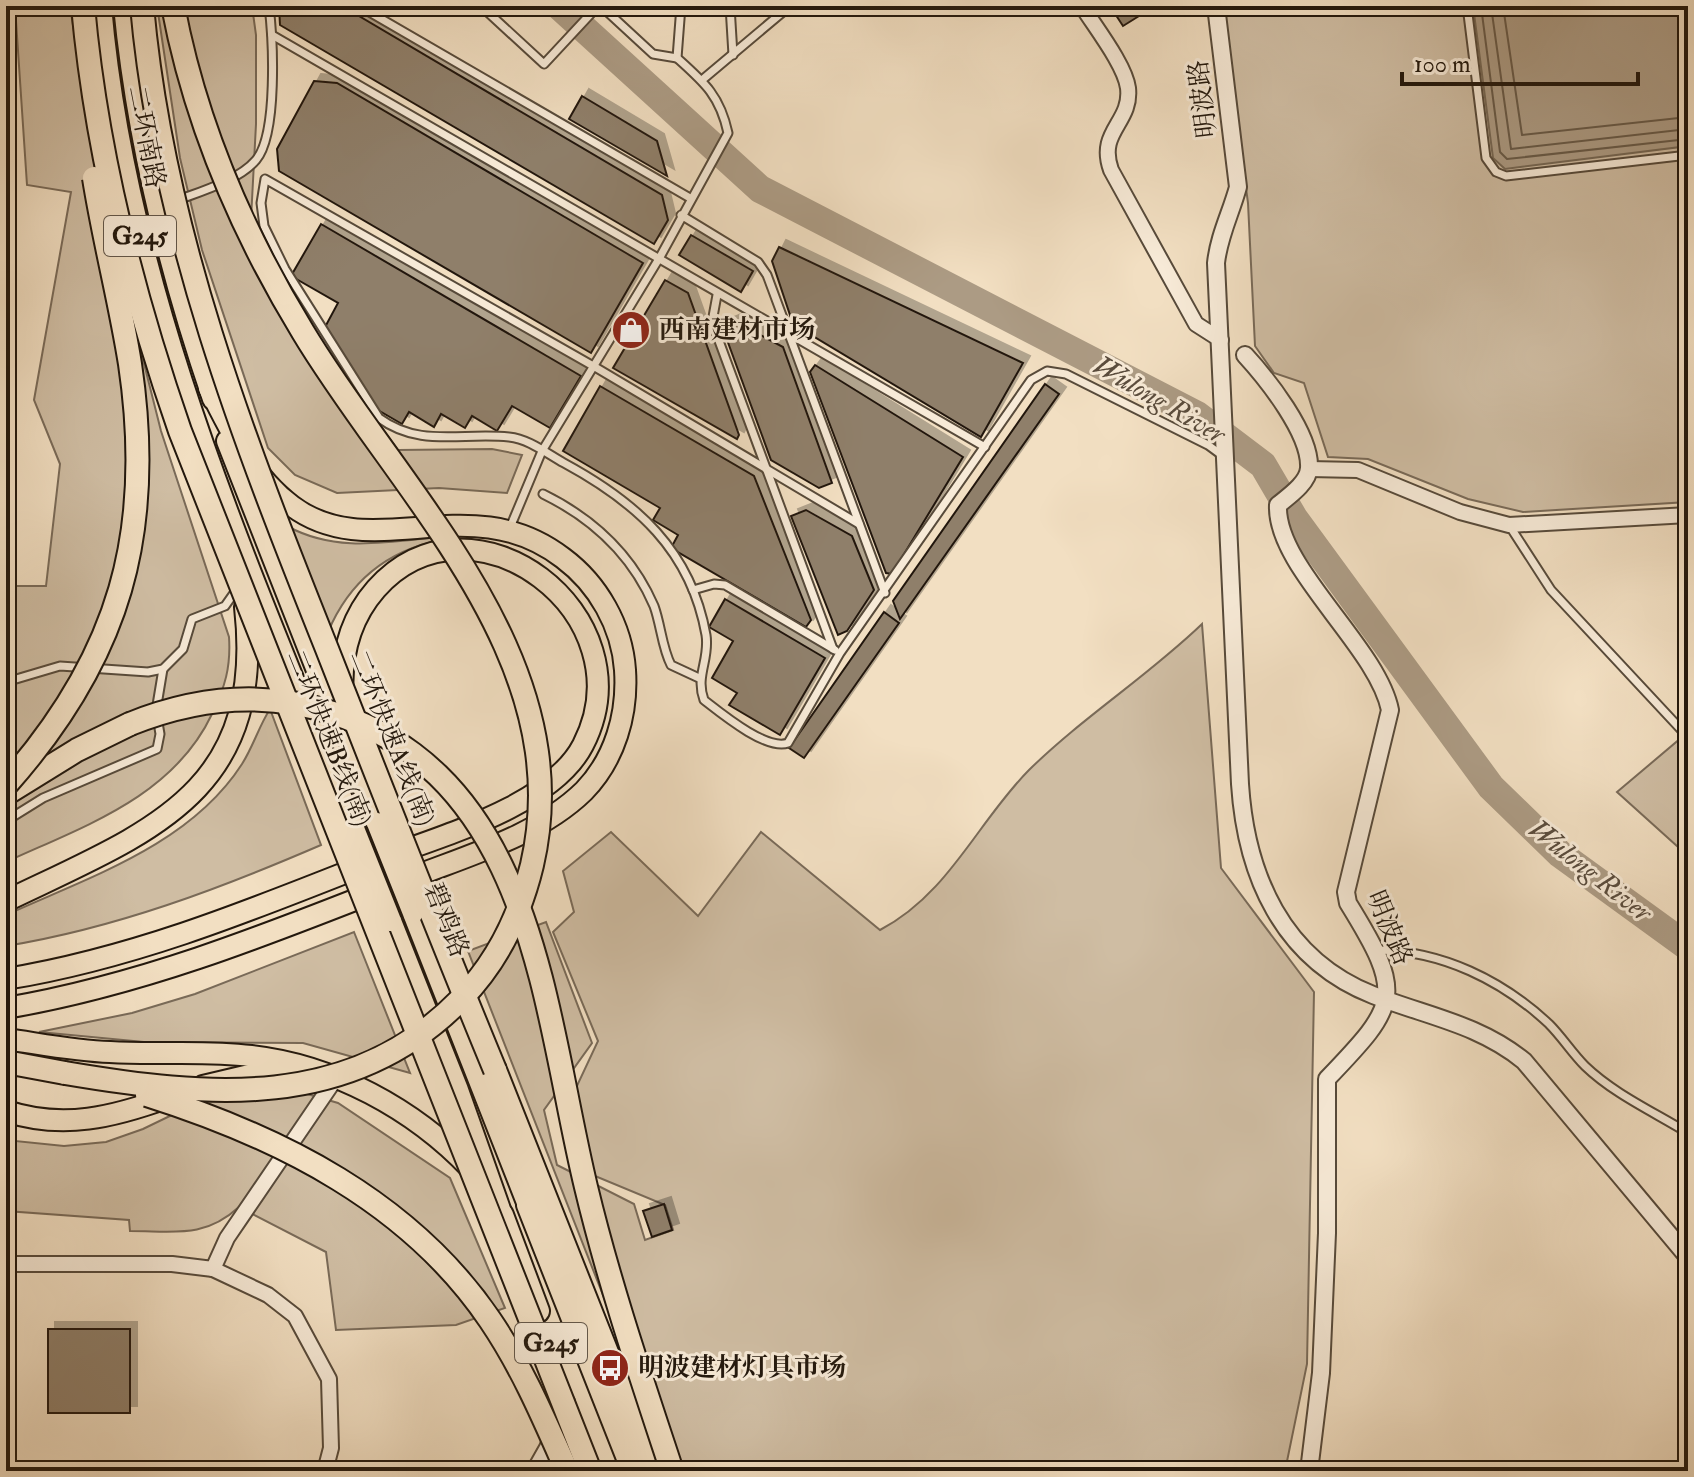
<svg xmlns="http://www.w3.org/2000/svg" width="1694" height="1477" viewBox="0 0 1694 1477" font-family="'IM FELL Double Pica','Noto Serif SC',serif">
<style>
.green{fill:#cfbda3;stroke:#796a58;stroke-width:2}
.water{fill:#ac9b84;stroke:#756754;stroke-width:2}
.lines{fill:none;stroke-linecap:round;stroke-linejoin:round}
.shore{stroke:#685a48;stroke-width:2}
.river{stroke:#ac9b84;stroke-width:28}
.building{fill:#8f7f6b;stroke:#23180d;stroke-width:2;filter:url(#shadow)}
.service-casing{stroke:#574a3a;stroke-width:11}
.minor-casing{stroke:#574a3a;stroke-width:18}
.tertiary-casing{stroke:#574a3a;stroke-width:20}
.primary-casing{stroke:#23180d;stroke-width:24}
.trunk-casing{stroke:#23180d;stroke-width:26}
.service{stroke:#f7ead7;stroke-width:7}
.minor{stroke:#f7ead7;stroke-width:14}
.tertiary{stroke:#f7ead7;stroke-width:16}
.primary{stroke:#f2dfc2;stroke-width:20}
.trunk{stroke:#f2dfc2;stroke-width:22}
.primary-bridge-casing{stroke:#23180d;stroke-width:24;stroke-linecap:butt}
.trunk-bridge-casing{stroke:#23180d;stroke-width:26;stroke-linecap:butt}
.primary-bridge{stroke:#f2dfc2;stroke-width:20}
.trunk-bridge{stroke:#f2dfc2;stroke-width:22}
.labels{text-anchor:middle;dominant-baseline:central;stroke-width:6;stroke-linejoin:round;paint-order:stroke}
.shield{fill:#f7ead7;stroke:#63574a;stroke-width:2}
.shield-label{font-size:24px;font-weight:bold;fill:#23180d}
.street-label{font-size:26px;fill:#23180d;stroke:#f7ead7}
.poi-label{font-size:26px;font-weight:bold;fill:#23180d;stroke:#f7ead7;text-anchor:start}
.water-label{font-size:28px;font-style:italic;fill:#5a4c3d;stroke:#f7ead7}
</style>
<defs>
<filter id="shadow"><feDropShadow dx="7" dy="-7" stdDeviation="0" flood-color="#0004"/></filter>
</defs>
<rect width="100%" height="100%" fill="#f2dfc2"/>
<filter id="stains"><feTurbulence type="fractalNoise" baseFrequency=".0025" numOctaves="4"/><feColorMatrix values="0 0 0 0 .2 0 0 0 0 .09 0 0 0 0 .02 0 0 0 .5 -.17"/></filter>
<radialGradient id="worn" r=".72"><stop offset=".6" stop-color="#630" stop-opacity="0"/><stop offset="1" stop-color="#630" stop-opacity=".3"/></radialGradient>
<g class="green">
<path d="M15,6h55l26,167 65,258 68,206c2,30 -4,50 -17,77 -39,83 -128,112 -206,148v-276h40l14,-122 -26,-64 37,-208 -44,-7z"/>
<polygon points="157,6 252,6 256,35 256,124 251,219 335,364 398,450 492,449 522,455 507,493 439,488 337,493 295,475 268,448 202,250 180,158"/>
<polygon points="1222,6 1688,6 1688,502 1523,512 1468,499 1368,459 1328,457 1304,383 1274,373 1255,346 1248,203"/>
<path d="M287,526c49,27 100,16 153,11v3c-53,11 -91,42 -112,92z"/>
<path d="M1202,624l19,244 93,124 -7,372 -22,107h-613l-204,-520 78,-29 46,121 -48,67 13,55 77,39 11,36 28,-10 -8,-25 -70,-29 -20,-86 23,-49 -45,-109 21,-20 -11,-41 48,-39 87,84 63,-84 119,98c69,-36 98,-109 149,-160 54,-53 119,-94 173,-146z"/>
<path d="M270,709l51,136c-102,44 -205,83 -315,101v-31c83,-38 184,-70 236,-151 11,-17 17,-38 28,-55z"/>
<polygon points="1681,738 1688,746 1688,856 1617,792"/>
<polygon points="354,932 410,1073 303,1043 144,1042 39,1032 132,1013 195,994"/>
<path d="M297,1091l41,12 112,75 55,130 -49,17 -120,5 -10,-78 -87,-45c-35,32 -65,24 -109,24l-1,-11 -123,-9v-71l58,6 42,-4 37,-13 66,-32z"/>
</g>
<polygon class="water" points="1473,6 1688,6 1688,146 1505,169 1493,158"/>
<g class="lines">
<g class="shore">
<polyline points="1481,6 1500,152 1507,159 1688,139"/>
<polyline points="1491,6 1511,149 1688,129"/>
<polyline points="1503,6 1522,135 1688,117"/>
</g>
<polyline class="river" points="559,6 760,189 1197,415 1263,465 1294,518 1491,787 1560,854 1688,947"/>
</g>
<g class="building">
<polygon points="279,6 342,6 662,195 668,220 654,244 280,25"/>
<polygon points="1110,6 1155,6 1123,26"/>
<polygon points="314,81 337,83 643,263 591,353 279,171 277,149"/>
<polygon points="582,96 657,141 667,176 569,119"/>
<polygon points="321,224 581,376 550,428 512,406 497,431 472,416 465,428 441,414 434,427 409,412 402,424 371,406 324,329 338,303 291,276"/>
<polygon points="691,235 753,271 741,292 679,255"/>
<polygon points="779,247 1023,363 981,437 793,324 772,261"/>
<polygon points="665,280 688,293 739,435 737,439 613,368"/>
<polygon points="734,321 783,347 832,483 819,488 771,460 722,326"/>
<polygon points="815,365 963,457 892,574 886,573 810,372"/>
<polygon points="1045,384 1059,394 900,619 893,601"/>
<polygon points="600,386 754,476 811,620 806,627 671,548 678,535 653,520 660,508 563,451"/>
<polygon points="806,510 852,536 874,590 847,631 838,635 791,516"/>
<polygon points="725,599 825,658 780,735 729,705 737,693 712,678 733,641 709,627"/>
<polygon points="884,612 899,623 804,758 789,748"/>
<polygon points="664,1204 672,1230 652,1237 643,1211"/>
<rect x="48" y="1329" width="82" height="84"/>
</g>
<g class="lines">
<defs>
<g id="service">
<polyline points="359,6 690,198"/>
<polyline points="481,6 544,64 598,6"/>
<polyline points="601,6 653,54 677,58"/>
<polyline points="730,6 733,55"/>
<polyline points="1467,6 1486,158 1496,172 1506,176 1688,155"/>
<polyline points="272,35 985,447"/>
<polyline points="702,80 790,6"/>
<path d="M178,200c24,-9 61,-20 78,-40 22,-26 17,-121 13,-154"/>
<polyline points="681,215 758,262 767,275 885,593"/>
<polyline points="717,295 712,322 833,649"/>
<path d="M543,494c49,24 89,61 111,112 7,19 8,42 17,59l28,13"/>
<path d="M859,524l-264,-157 -330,-188 -4,24 3,23 21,43 94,149c41,30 82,14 130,19 20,2 37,16 55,26 72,39 127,87 142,172 4,24 -11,41 -2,65 18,14 63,51 84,43l52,-90 191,-273 16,-9 19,3 142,71 15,11"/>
<polyline points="1509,525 1551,590 1688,737"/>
<path d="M509,530l33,-79 118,-194 68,-124c-8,-37 -23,-50 -51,-75l4,-52"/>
<polyline points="693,590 714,584 725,585 835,650"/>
<polyline points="6,682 60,666 148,672 163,669 183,649 192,619 225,606 237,589"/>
<polyline points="6,821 43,798 157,749 160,734 156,711 163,669"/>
<path d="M1378,950c64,1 124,30 171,74 13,13 23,29 36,42 29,28 69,46 103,67"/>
</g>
<g id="minor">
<path d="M1082,6c13,21 43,59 46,82 4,35 -31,43 -17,82l85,154 25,16"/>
<polyline points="1309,469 1358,470 1460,512 1509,525 1688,515"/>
<polyline points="6,1264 172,1264 213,1269 268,1295 295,1316 329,1379 331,1448 325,1471"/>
<polyline points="213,1269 227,1238 336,1078"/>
</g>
<g id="tertiary">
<path d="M1216,6l22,181c-7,26 -19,48 -22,76l24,521c6,91 42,175 133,211 53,21 106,29 151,66l164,196"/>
<path d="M1245,355c22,24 66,79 64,113 -1,15 -20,28 -31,37 -3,62 99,141 112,205l-44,182 2,11c57,92 51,101 -21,176v154l-6,140 -12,98"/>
<polyline points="535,1471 548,1448 566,1402"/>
</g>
<g id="primary">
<path d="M101,6c25,289 147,559 254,825"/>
<path d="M124,6c13,134 45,265 89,393"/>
<polyline points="227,441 338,724"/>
<polyline points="357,772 377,823"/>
<path d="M6,901c143,-69 260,-107 239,-294"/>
<polyline points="413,913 528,1205"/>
<polyline points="391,921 458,1090 502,1215"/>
<path d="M6,979c129,-21 248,-70 369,-118 62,-24 176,-54 208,-116 67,-130 -111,-264 -207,-156 -49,56 -36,132 -14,196"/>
<path d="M6,1008c141,-24 270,-77 402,-129 58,-23 130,-43 176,-88 31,-32 44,-77 41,-121 -3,-44 -27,-86 -62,-112 -93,-72 -191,8 -271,-52 -39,-29 -62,-75 -83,-118"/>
<path d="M6,1039c35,5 69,12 104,13 47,3 94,-2 141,4 82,9 163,53 220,113"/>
<polyline points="203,1086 258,1073 294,1072"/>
<path d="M6,1111c57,19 108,6 163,-14"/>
</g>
<g id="trunk">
<polyline points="6,794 77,750 130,724"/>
<polyline points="6,1062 65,1073"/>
<polyline points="495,1070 654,1471"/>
<polyline points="528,1205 633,1471"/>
<polyline points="502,1215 538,1311"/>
</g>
</defs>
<use href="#service" class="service-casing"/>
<use href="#minor" class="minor-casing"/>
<use href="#tertiary" class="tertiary-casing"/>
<use href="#primary" class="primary-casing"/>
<use href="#trunk" class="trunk-casing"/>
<use href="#service" class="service"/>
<use href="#minor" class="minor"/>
<use href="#tertiary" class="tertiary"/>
<use href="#primary" class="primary"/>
<use href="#trunk" class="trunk"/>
<defs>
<g id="primary-bridge">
<polyline points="377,823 413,913"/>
<polyline points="355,831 391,921"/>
</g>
<g id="trunk-bridge">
<path d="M83,6c13,146 49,287 97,425l410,1040"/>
<path d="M142,6c20,225 102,435 185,643 55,140 110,281 168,421"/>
<path d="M130,724c67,-27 136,-34 206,-10 200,67 208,300 250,473 23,96 55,190 86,284"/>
<path d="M6,785c114,-128 149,-253 124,-421 -10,-63 -26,-123 -36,-186"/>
<path d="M65,1073c142,24 286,39 396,-74 36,-37 59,-84 71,-134 48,-208 -132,-371 -229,-533 -61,-100 -108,-210 -130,-326"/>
<path d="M147,1095c133,42 263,107 343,225 32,47 54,99 77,151"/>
</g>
</defs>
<use href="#primary-bridge" class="primary-bridge-casing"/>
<use href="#trunk-bridge" class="trunk-bridge-casing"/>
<use href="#primary-bridge" class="primary-bridge"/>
<use href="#trunk-bridge" class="trunk-bridge"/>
</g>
<defs>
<symbol id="shop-disc" viewBox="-11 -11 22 22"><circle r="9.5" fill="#8f2418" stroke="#f7ead7"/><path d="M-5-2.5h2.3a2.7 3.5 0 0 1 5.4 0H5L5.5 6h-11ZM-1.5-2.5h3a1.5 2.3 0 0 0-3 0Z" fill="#fff"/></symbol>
<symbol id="bus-disc" viewBox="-11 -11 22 22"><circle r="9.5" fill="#8f2418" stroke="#f7ead7"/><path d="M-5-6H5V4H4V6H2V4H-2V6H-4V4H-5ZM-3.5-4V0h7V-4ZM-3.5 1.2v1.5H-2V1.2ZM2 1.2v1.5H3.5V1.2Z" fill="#fff"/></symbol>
</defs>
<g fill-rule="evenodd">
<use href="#shop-disc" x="609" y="308" width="44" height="44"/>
<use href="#bus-disc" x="588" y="1346" width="44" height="44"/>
</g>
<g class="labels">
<g class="shield">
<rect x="104" y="216" width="72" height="40" rx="6"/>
<rect x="515" y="1323" width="72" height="40" rx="6"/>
</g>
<g class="shield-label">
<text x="140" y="236">G245</text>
<text x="551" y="1343">G245</text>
</g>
<g class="street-label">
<text transform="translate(1203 99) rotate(-97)">明波路</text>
<text transform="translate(146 137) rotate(79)">二环南路</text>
<text transform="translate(329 738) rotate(68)">二环快速B线(南)</text>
<text transform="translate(392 738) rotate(68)">二环快速A线(南)</text>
<text transform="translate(446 920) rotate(68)">碧鸡路</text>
<text transform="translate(1389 928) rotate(67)">明波路</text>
</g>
<g class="poi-label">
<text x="659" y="330">西南建材市场</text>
<text x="638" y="1368">明波建材灯具市场</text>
</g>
<g class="water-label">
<text transform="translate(1159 400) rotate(30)">Wulong River</text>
<text transform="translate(1590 871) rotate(38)">Wulong River</text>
</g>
</g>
<rect width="1694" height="1477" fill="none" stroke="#f2dfc2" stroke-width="32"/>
<rect x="8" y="8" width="1678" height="1461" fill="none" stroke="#23180d" stroke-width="4"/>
<rect x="16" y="16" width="1662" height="1445" fill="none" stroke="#23180d" stroke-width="2"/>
<path d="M1402 72v12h236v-12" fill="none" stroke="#23180d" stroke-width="4"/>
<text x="1414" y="72" font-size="24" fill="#23180d" stroke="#f7ead7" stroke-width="6" paint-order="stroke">100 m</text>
<rect width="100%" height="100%" filter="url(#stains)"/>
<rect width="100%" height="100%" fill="url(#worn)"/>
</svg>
